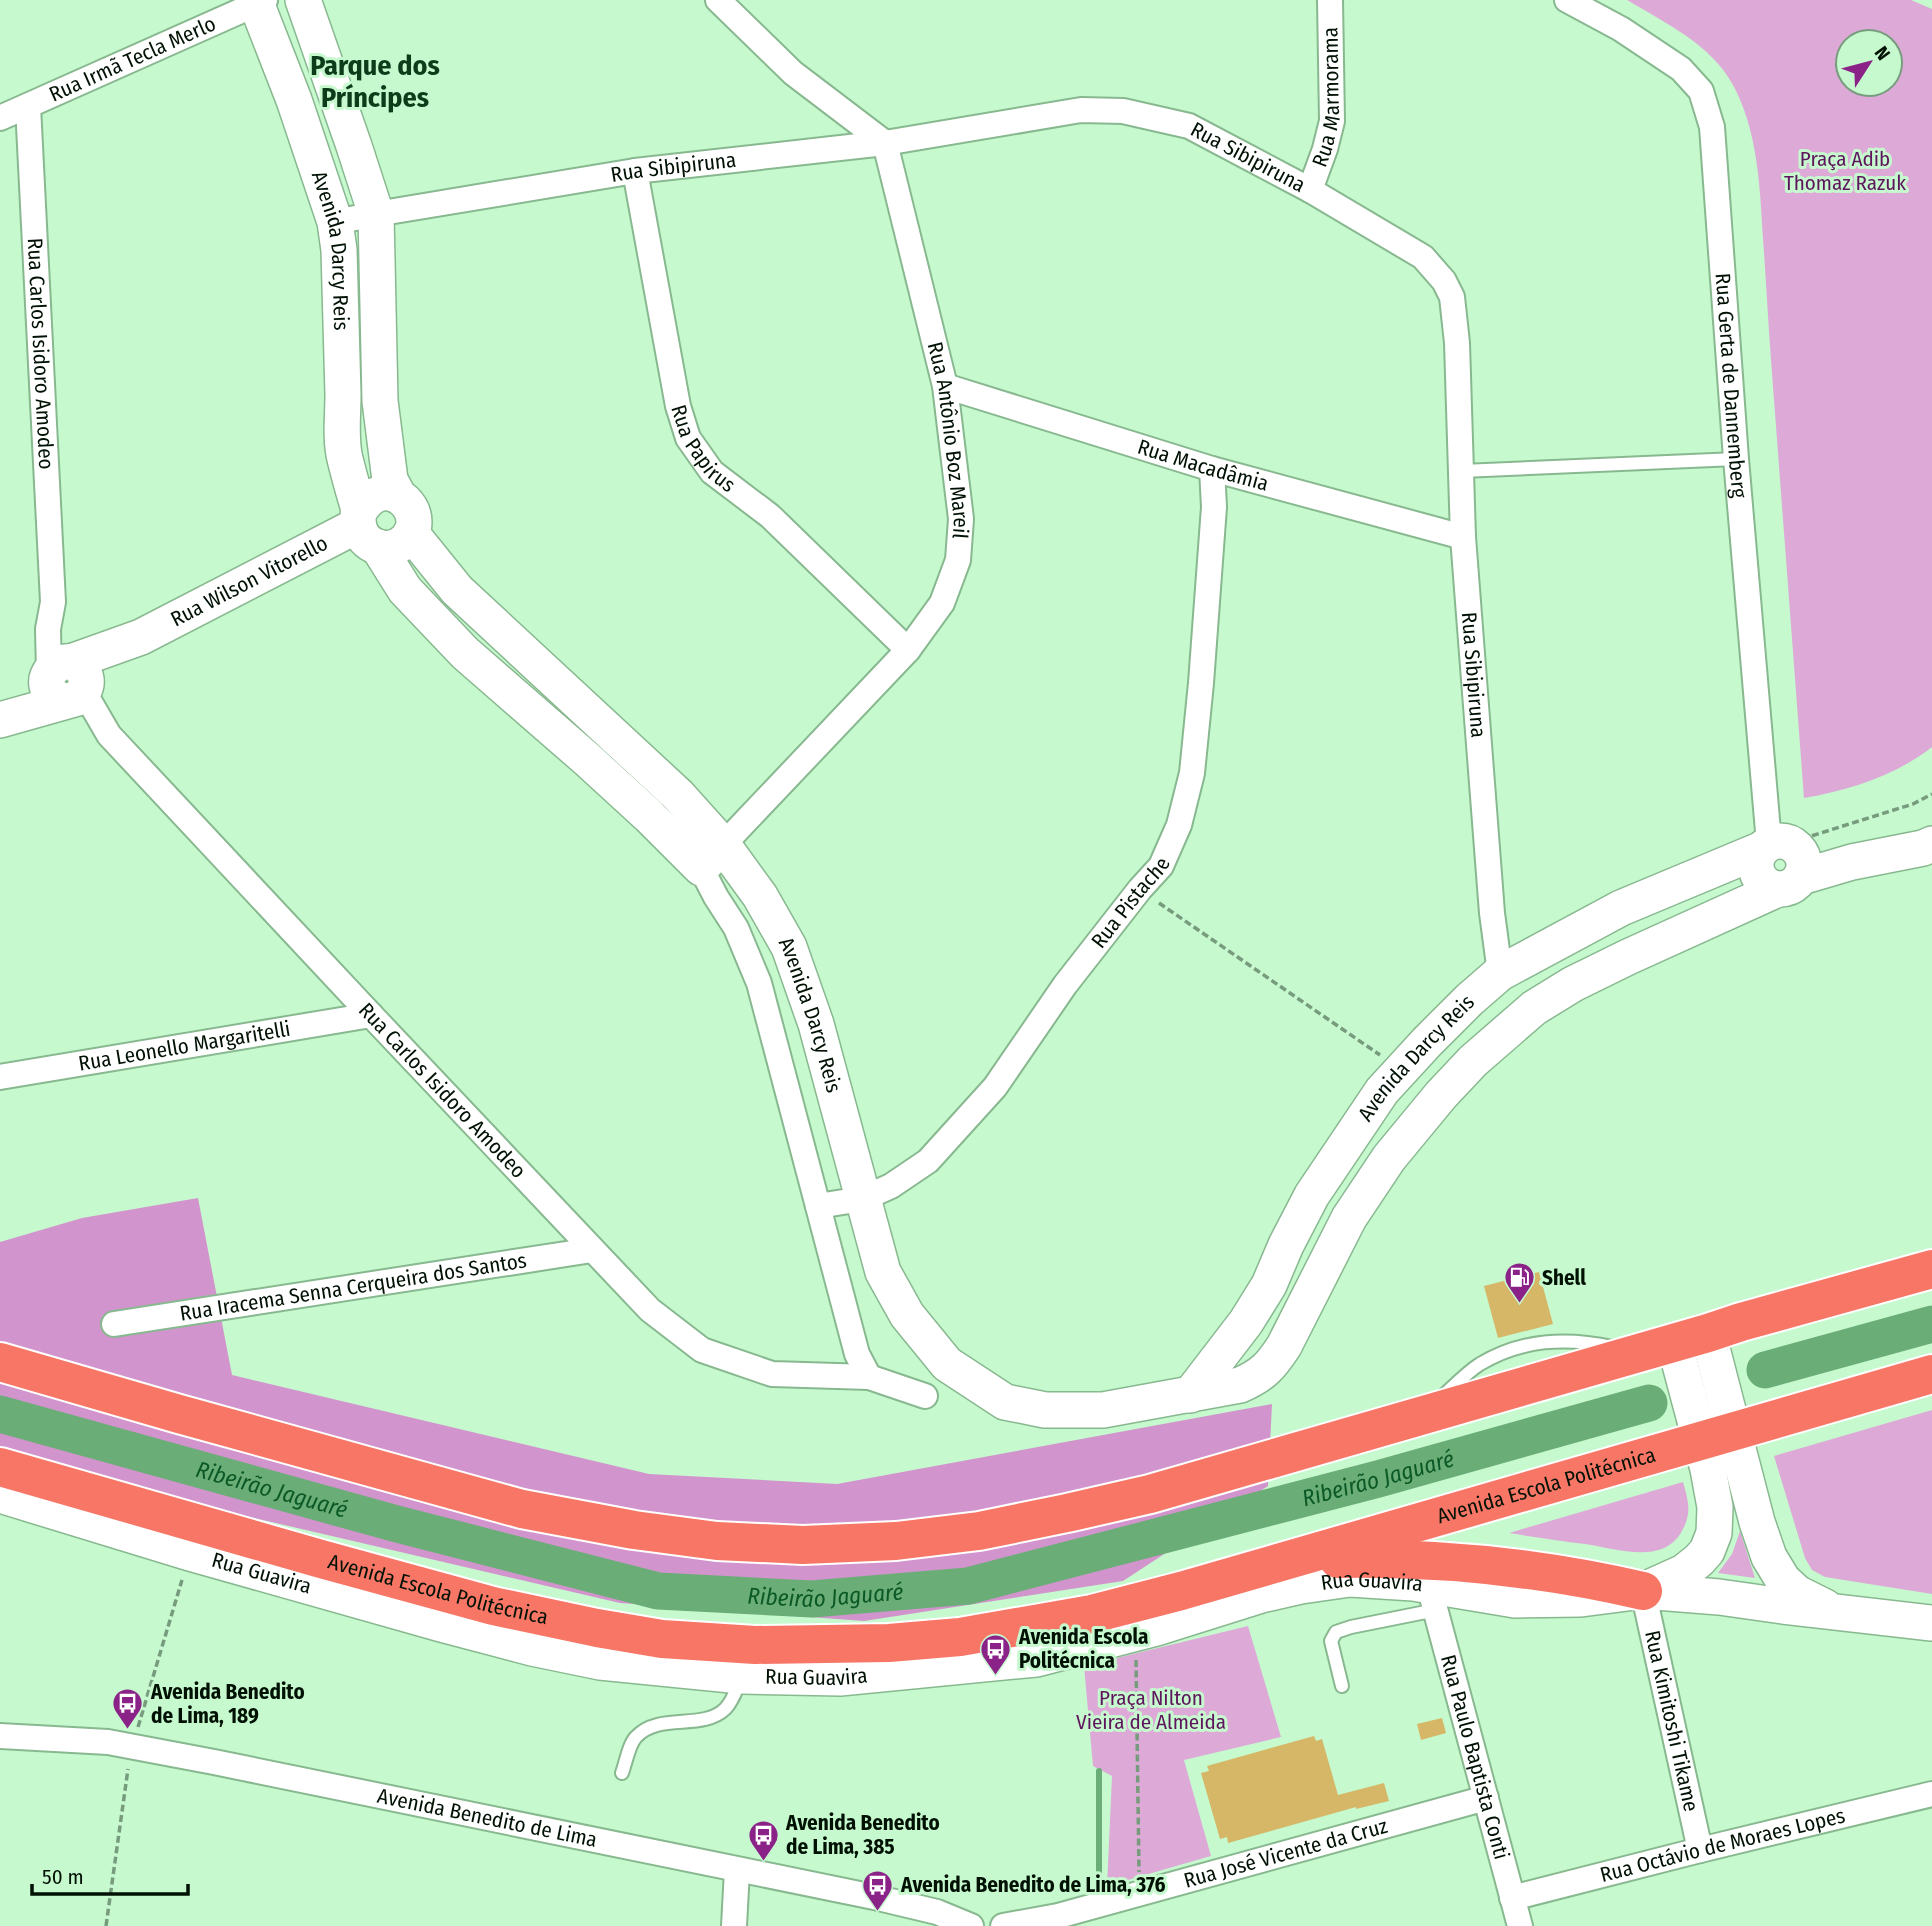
<svg xmlns="http://www.w3.org/2000/svg" width="1932" height="1926" viewBox="0 0 1932 1926" font-family="'Fira Sans Condensed',sans-serif">
<style>
.green{fill:#ddaad8;fill-rule:evenodd}
.forest{fill:#d294cd}
.lines{fill:none;stroke-linecap:round;stroke-linejoin:round}
.stream{stroke:#6aad77;stroke-width:6}
.river{stroke:#6aad77;stroke-width:37}
.building{fill:#d5b767}
.lane-casing{stroke:#88b88f;stroke-width:16}
.street-casing{stroke:#88b88f;stroke-width:28}
.secondary-casing{stroke:#88b88f;stroke-width:38}
.highway-casing{stroke:#fff;stroke-width:42}
.path{stroke:#779b7d;stroke-width:3.5;stroke-dasharray:7 3.5;stroke-linecap:butt}
.lane{stroke:#fff;stroke-width:12}
.street{stroke:#fff;stroke-width:24}
.secondary{stroke:#fff;stroke-width:35}
.highway{stroke:#f77666;stroke-width:38}
.labels{text-anchor:middle;dominant-baseline:central;stroke-width:6;stroke-linejoin:round;paint-order:stroke}
.street-label{font-size:21px;fill:#011104;stroke:#c7f9cf}
.park-label{font-size:21px;fill:#5e155c;stroke:#c7f9cf}
.poi-label{font-size:21px;font-weight:bold;fill:#011104;stroke:#c7f9cf;text-anchor:start}
.water-label{font-size:23px;font-style:italic;fill:#0b5926;stroke:#c7f9cf}
.district-label{font-size:28px;font-weight:bold;fill:#0d3c1b;stroke:#c7f9cf}
</style>
<rect width="100%" height="100%" fill="#c7f9cf"/>
<g class="green">
<path d="M1627,0h284l21,9v738c-37,29 -82,43 -128,51 -11,-146 -22,-292 -33,-438 -3,-40 -5,-81 -8,-121 -3,-51 -5,-108 -30,-154 -22,-41 -68,-62 -106,-85zM1848,42h42v42h-42z"/>
<polygon points="1932,1410 1932,1594 1825,1577 1812,1570 1805,1558 1774,1456"/>
<path d="M1683,1482c5,18 9,30 0,47 -18,37 -66,20 -98,15 -25,-3 -51,-7 -76,-11z"/>
<polygon points="1740,1531 1755,1578 1718,1573 1732,1554"/>
<polygon points="1248,1626 1281,1737 1184,1760 1211,1856 1107,1886 1112,1776 1093,1766 1084,1666"/>
</g>
<polygon class="forest" points="198,1198 232,1375 649,1474 837,1484 1272,1404 1268,1486 1123,1581 864,1621 620,1603 181,1501 0,1449 0,1242 82,1218"/>
<g class="lines">
<polyline class="stream" points="1099,1880 1099,1771"/>
<g class="river">
<polyline points="1765,1370 1932,1324"/>
<path id="s1" d="M0,1414l397,110 261,67 154,8 156,-13 410,-107 271,-76"/>
</g>
</g>
<g class="building">
<polygon points="1539,1272 1553,1324 1498,1338 1484,1286"/>
<polygon points="1442,1718 1446,1733 1421,1740 1417,1724"/>
<polygon points="1314,1736 1316,1741 1322,1739 1338,1795 1384,1783 1389,1801 1356,1809 1356,1807 1228,1843 1227,1837 1220,1839 1201,1773 1209,1771 1207,1766"/>
</g>
<g class="lines">
<defs>
<g id="lane">
<polyline points="1462,471 1736,459"/>
<path d="M1442,1397c12,-11 24,-24 38,-33 42,-25 86,-27 133,-17"/>
<polyline points="1342,1686 1331,1641 1336,1632 1351,1627 1436,1610"/>
<path d="M622,1773c4,-11 7,-29 14,-36 23,-25 66,-6 89,-28 8,-8 11,-19 15,-29"/>
</g>
<g id="street">
<path id="s2" d="M718,0l75,73 92,70 60,243 16,133 -3,41 -16,43 -34,47 -185,195"/>
<path id="s3" d="M1567,0l54,29 60,40 20,22 11,36 24,332 33,384"/>
<path id="s4" d="M28,106l25,496 -5,27 1,45"/>
<path id="s5" d="M0,118l265,-118"/>
<path id="s6" d="M635,171l43,235 10,32 24,34 58,44 138,134"/>
<path id="s7" d="M1310,190l15,-41 7,-28 -2,-121"/>
<path id="s8" d="M335,222l41,-8 259,-43 250,-28 196,-33 42,1 66,15 121,64 113,67 21,24 8,16 5,46 6,194 29,376 8,60"/>
<path id="s9" d="M945,386l267,83 251,68"/>
<path id="s10" d="M84,692l25,43 262,280 279,295 52,40 70,24 97,3"/>
<polyline points="701,868 716,897 736,928 759,983 857,1354 869,1377 925,1396"/>
<path id="s11" d="M0,1077l371,-62"/>
<path id="s12" d="M818,1206l44,-7 29,-13 37,-25 67,-74 70,-102 75,-96 21,-23 18,-41 13,-52 9,-90 13,-176 -2,-38"/>
<path id="s13" d="M114,1324l478,-74"/>
<path id="s14" d="M1429,1586l91,340"/>
<path id="s15" d="M1643,1591l57,259"/>
<path id="s16" d="M0,1736l108,6 106,20 660,135 63,15 34,14"/>
<path id="s17" d="M1512,1898l188,-48 232,-56"/>
<polyline points="734,1926 737,1870"/>
<path id="s18" d="M1003,1926l55,-10 428,-118"/>
</g>
<g id="secondary">
<path id="s19" d="M255,0l39,100 41,122 4,28c1,48 3,97 4,145 0,20 -3,44 2,64 4,16 8,31 13,47 1,7 -1,14 1,21 4,19 27,27 42,17 37,-24 -14,-81 -42,-32"/>
<polyline points="303,0 354,146 376,214 380,401 390,480 398,495"/>
<path id="s20" d="M411,533l46,57 221,205 45,50 37,51 29,51 27,77 67,248 24,43 40,49 58,38 40,8h58l137,-25c23,-10 31,-19 44,-39l65,-128 40,-60 52,-63 32,-34 61,-53 39,-24 55,-27 150,-68"/>
<polyline points="378,547 405,590 465,653 589,761 649,816 701,868 723,845"/>
<path id="s21" d="M71,662l70,-25 217,-112"/>
<path d="M0,720l78,-22c7,-7 11,-15 6,-25 -17,-32 -61,13 -21,28"/>
<circle cx="1780" cy="865" r="24"/>
<polyline points="1801,877 1852,862 1923,848 1932,844"/>
<polyline points="1708,1333 1757,1522 1769,1557 1783,1580 1797,1593 1825,1607"/>
<path id="s22" d="M1190,1395l56,-73 23,-37 17,-40 26,-50 70,-104 45,-49 42,-42 31,-27 121,-65 139,-58"/>
<path id="s23" d="M0,1495l190,58 251,71 91,24 68,14 141,14 99,2 196,-19 120,-31 105,-33 40,-9 49,-7 63,4 102,17 66,-1 62,-8 76,6 64,9 149,17"/>
<polyline points="1644,1590 1684,1572 1699,1560 1707,1551 1714,1533 1715,1507 1708,1469 1674,1342"/>
</g>
<g id="highway">
<polyline points="0,1362 179,1414 522,1509 634,1530 717,1541 803,1545 896,1541 979,1531 1067,1513 1150,1494 1708,1333 1741,1322 1932,1269"/>
<path id="s24" d="M0,1467l321,92 172,47 104,22 65,11 93,6 134,-2 71,-6 132,-23 89,-23 751,-217"/>
<path d="M1338,1559c102,-2 205,9 305,32"/>
</g>
</defs>
<use href="#lane" class="lane-casing"/>
<use href="#street" class="street-casing"/>
<use href="#secondary" class="secondary-casing"/>
<use href="#highway" class="highway-casing"/>
<g class="path">
<polyline points="1792,842 1913,804 1932,794"/>
<polyline points="1159,903 1380,1055"/>
<polyline points="1136,1660 1139,1872"/>
<polyline points="138,1727 182,1580"/>
<polyline points="106,1926 128,1769"/>
</g>
<use href="#lane" class="lane"/>
<use href="#street" class="street"/>
<use href="#secondary" class="secondary"/>
<use href="#highway" class="highway"/>
</g>
<defs>
<symbol id="fuel-pin" viewBox="-11 -11 22 30"><path d="M0 17L-7.5 6A9.5 9.5 0 1 1 7.5 6Z" fill="#8b2288" stroke="#c7f9cf"/><path d="M-5.5-6h7V0h2V4h1.3V-2.5L3-4.5l.8-.8L6-3V5H2.5V1h-1V6h-7ZM-4.2-4.7v3.2H.2V-4.7Z" fill="#fff"/></symbol>
<symbol id="bus-pin" viewBox="-11 -11 22 30"><path d="M0 17L-7.5 6A9.5 9.5 0 1 1 7.5 6Z" fill="#8b2288" stroke="#c7f9cf"/><path d="M-5-6H5V4H4V6H2V4H-2V6H-4V4H-5ZM-3.5-4V0h7V-4ZM-3.5 1.2v1.5H-2V1.2ZM2 1.2v1.5H3.5V1.2Z" fill="#fff"/></symbol>
</defs>
<g fill-rule="evenodd">
<use href="#fuel-pin" x="1502" y="1260" width="35" height="47"/>
<use href="#bus-pin" x="978" y="1632" width="35" height="47"/>
<use href="#bus-pin" x="110" y="1686" width="35" height="47"/>
<use href="#bus-pin" x="746" y="1818" width="35" height="47"/>
<use href="#bus-pin" x="860" y="1868" width="35" height="47"/>
</g>
<g class="labels">
<g class="street-label">
<text stroke="none"><textPath href="#s5" startOffset="145">Rua Irmã Tecla Merlo</textPath></text>
<text stroke="none"><textPath href="#s7" startOffset="96">Rua Marmorama</textPath></text>
<text stroke="none"><textPath href="#s8" startOffset="931">Rua Sibipiruna</textPath></text>
<text stroke="none"><textPath href="#s8" startOffset="343">Rua Sibipiruna</textPath></text>
<text stroke="none"><textPath href="#s19" startOffset="264">Avenida Darcy Reis</textPath></text>
<text stroke="none"><textPath href="#s4" startOffset="248">Rua Carlos Isidoro Amodeo</textPath></text>
<text stroke="none"><textPath href="#s3" startOffset="460">Rua Gerta de Dannemberg</textPath></text>
<text stroke="none"><textPath href="#s2" startOffset="525">Rua Antônio Boz Mareil</textPath></text>
<text stroke="none"><textPath href="#s6" startOffset="289">Rua Papirus</textPath></text>
<text stroke="none"><textPath href="#s9" startOffset="270">Rua Macadâmia</textPath></text>
<text stroke="none"><textPath href="#s21" startOffset="196">Rua Wilson Vitorello</textPath></text>
<text stroke="none"><textPath href="#s8" startOffset="1561">Rua Sibipiruna</textPath></text>
<text stroke="none"><textPath href="#s12" startOffset="450">Rua Pistache</textPath></text>
<text stroke="none"><textPath href="#s20" startOffset="635">Avenida Darcy Reis</textPath></text>
<text stroke="none"><textPath href="#s11" startOffset="187">Rua Leonello Margaritelli</textPath></text>
<text stroke="none"><textPath href="#s22" startOffset="408">Avenida Darcy Reis</textPath></text>
<text stroke="none"><textPath href="#s10" startOffset="537">Rua Carlos Isidoro Amodeo</textPath></text>
<text stroke="none"><textPath href="#s13" startOffset="242">Rua Iracema Senna Cerqueira dos Santos</textPath></text>
<text stroke="none"><textPath href="#s24" startOffset="1589">Avenida Escola Politécnica</textPath></text>
<text stroke="none"><textPath href="#s23" startOffset="273">Rua Guavira</textPath></text>
<text stroke="none"><textPath href="#s23" startOffset="1407">Rua Guavira</textPath></text>
<text stroke="none"><textPath href="#s24" startOffset="455">Avenida Escola Politécnica</textPath></text>
<text stroke="none"><textPath href="#s23" startOffset="840">Rua Guavira</textPath></text>
<text stroke="none"><textPath href="#s15" startOffset="133">Rua Kimitoshi Tikame</textPath></text>
<text stroke="none"><textPath href="#s14" startOffset="177">Rua Paulo Baptista Conti</textPath></text>
<text stroke="none"><textPath href="#s16" startOffset="495">Avenida Benedito de Lima</textPath></text>
<text stroke="none"><textPath href="#s17" startOffset="217">Rua Octávio de Moraes Lopes</textPath></text>
<text stroke="none"><textPath href="#s18" startOffset="292">Rua José Vicente da Cruz</textPath></text>
</g>
<g class="park-label">
<text x="1845" y="159">Praça Adib<tspan x="1845" dy="24">Thomaz Razuk</tspan></text>
<text x="1151" y="1698">Praça Nilton<tspan x="1151" dy="24">Vieira de Almeida</tspan></text>
</g>
<g class="poi-label">
<text x="1542" y="1278">Shell</text>
<text x="1019" y="1637">Avenida Escola<tspan x="1019" dy="24">Politécnica</tspan></text>
<text x="151" y="1692">Avenida Benedito<tspan x="151" dy="24">de Lima, 189</tspan></text>
<text x="786" y="1823">Avenida Benedito<tspan x="786" dy="24">de Lima, 385</tspan></text>
<text x="901" y="1885">Avenida Benedito de Lima, 376</text>
</g>
<g class="water-label">
<text stroke="none"><textPath href="#s1" startOffset="1416">Ribeirão Jaguaré</textPath></text>
<text stroke="none"><textPath href="#s1" startOffset="282">Ribeirão Jaguaré</textPath></text>
<text stroke="none"><textPath href="#s1" startOffset="849">Ribeirão Jaguaré</textPath></text>
</g>
<g class="district-label">
<text x="375" y="65">Parque dos<tspan x="375" dy="32">Príncipes</tspan></text>
</g>
</g>
<g transform="translate(1869 63) rotate(54)"><circle r="33" fill="#c7f9cf" stroke="#789c7e" stroke-width="2"/>
<path d="M0-5L12 26L0 18L-12 26Z" fill="#8b2288"/>
<text y="-10" font-size="19" font-weight="bold" text-anchor="middle" fill="#011104">N</text>
</g>
<path d="M32 1884v10h156v-10" fill="none" stroke="#011104" stroke-width="3.5"/>
<text x="42" y="1884" font-size="21" fill="#011104" stroke="#c7f9cf" stroke-width="5" paint-order="stroke">50 m</text>
</svg>
